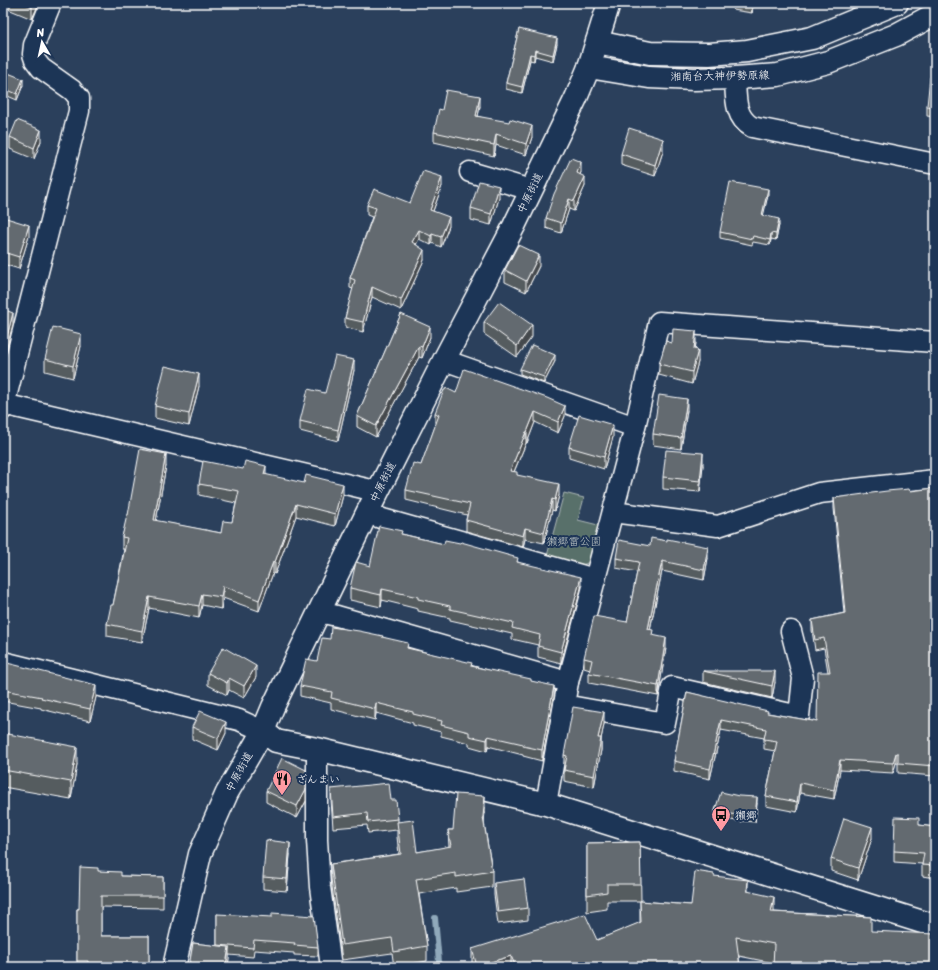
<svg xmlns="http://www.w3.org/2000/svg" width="938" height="970" viewBox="0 0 938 970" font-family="Sriracha,'Klee One',sans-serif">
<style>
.green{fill:#596f6b;stroke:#acb7b5}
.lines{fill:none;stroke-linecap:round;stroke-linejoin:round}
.stream{stroke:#90a9bb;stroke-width:6}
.minor-casing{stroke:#fff;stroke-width:23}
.tertiary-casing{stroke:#fff;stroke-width:25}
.primary-casing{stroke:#fff;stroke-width:25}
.minor{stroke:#1d3557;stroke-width:20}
.tertiary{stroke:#1d3557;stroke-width:22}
.primary{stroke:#1d3557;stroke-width:22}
.wall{fill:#555b5f;stroke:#fff}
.shaded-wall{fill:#454a4e;stroke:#fff}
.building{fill:#636a6f;stroke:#fff}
.labels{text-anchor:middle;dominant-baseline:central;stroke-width:4;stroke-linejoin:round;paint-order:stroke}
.street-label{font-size:11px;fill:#fff;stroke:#1d3557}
.park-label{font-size:11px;fill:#bdc5c4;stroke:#1d3557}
.poi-label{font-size:11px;fill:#fff;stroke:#1d3557;text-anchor:start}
</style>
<rect width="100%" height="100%" fill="#2b405c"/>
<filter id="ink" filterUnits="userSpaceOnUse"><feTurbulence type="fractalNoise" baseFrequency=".025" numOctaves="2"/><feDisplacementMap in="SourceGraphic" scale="8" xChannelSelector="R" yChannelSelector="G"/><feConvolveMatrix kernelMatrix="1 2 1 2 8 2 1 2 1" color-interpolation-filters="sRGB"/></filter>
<g filter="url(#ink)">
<polygon class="green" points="564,493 584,498 578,520 602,526 593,561 582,565 547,556"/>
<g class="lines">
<polyline class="stream" points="435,918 439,962 442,967"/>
<defs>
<g id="minor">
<path d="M735,78c1,18 -1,39 17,49l183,37"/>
<polyline points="470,172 531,190"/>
<polyline points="444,360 635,427"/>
<polyline points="3,404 367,489 377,494"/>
<polyline points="3,409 79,111 79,98 72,90 41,68 35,60 33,54 34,45 51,3"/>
<polyline points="613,512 718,526 819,493 935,480"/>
<polyline points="367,513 383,519 595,579"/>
<polyline points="319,612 337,616 568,682"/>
<polyline points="3,662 239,720 263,731"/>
<polyline points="564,705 665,723 672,687 799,716 803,678 791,631"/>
<polyline points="317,749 317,840 320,887 331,967"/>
<polyline points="546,804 568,682 635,427 659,322 935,342"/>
</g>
<g id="tertiary">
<polyline points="597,42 650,53 709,54 747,51 812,38 897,3"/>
<polyline points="589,67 649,77 694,79 735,78 778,75 828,62 896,35 935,14"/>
<polyline points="263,731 276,741 317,749 546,804 935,926"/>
</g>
<polyline id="primary" points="174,967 200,854 227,793 263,731 273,707 367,513 444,360 514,226 576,98 589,67 609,3"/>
</defs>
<use href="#minor" class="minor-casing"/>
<use href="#tertiary" class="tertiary-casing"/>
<use href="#primary" class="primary-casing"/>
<use href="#minor" class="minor"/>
<use href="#tertiary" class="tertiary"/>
<use href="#primary" class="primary"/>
</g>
<g class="wall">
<polygon points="6,3 39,3 32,19 8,9 8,4"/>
<polygon points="733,3 753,3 752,13 733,10"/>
<polygon points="519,29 557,44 553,61 535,56 534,61 530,60 522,93 506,89 506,83"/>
<polygon points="3,71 23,85 17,100 3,94"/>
<polygon points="935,78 935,117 927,116 927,106"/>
<polygon points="480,106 478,116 532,137 526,155 496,145 494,156 434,142 434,132"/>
<polygon points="10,137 41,141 34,159 10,149"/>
<polygon points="663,151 655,176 621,165 621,154"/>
<polygon points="581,172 580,174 585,186 574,211 569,209 561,233 546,228 546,218"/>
<polygon points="442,186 433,211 449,226 441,247 432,243 431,245 419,239 416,245 424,260 401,310 372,297 363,332 345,327 345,318 353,289 350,288 350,278 372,217 367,215 367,205 410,203"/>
<polygon points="768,195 763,215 779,225 776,240 771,239 770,245 753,242 752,245 720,238 720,232"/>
<polygon points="499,198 491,225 471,220 471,208"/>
<polygon points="3,217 29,236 19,269 3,264"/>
<polygon points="539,266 526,292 505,282 505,270"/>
<polygon points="401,314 430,337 422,358 419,357 376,437 357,427 357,416"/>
<polygon points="484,322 532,337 517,357 484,334"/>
<polygon points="696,342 695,350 698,362 692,384 659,375 659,364 672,343"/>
<polygon points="81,346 73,378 45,371 45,359"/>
<polygon points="555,361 544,383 520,374 520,369"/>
<polygon points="354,370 338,441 300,431 300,421"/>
<polygon points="199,386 189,426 155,418 155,406"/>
<polygon points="456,393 565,416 558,433 535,422 527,443 526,443 514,472 517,475 559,495 555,511 552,510 544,543 525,539 523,547 466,531 466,520 467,515 406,500 406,490 421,465 436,424 435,424 435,413"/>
<polygon points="687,410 681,449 653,445 653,434"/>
<polygon points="613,437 604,469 569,458 569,447"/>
<polygon points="703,465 700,492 663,489 663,477"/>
<polygon points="166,466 156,521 221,533 232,522 236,503 199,495 199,484 266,475 343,495 335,526 296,516 275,574 273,573 259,611 223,598 221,609 202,605 199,618 149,608 142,642 107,636 107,624 113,605 124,549 122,549 122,537 128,515"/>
<polygon points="935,488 935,776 898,773 898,763 896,763 893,773 840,770 834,799 800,793 797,812 766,806 766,796 775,751 764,749 764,738 721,730 710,779 674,771 674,761 687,692 768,713 813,721 817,721 828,672 824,648 815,650 812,630 812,620 844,613 834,508 834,498"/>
<polygon points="402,534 518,562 581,588 561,663 538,657 538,645 512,639 512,634 450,620 450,618 418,611 418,609 382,600 381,607 350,600 350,588 370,566"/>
<polygon points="616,558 708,558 704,580 662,571 650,630 653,635 666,648 658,696 589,683 589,673 590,670 584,668 584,658 627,622 637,572 616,568"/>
<polygon points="383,637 408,648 472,666 531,681 554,697 542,761 523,756 523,755 488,746 487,751 469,746 469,743 441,736 441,732 413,725 413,723 376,713 375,720 331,709 331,703 300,696 300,686 317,661 330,639"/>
<polygon points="3,662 96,697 90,721 41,709 41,708 3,701"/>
<polygon points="703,671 775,682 772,698 703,682"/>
<polygon points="208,673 256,677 244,698 229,690 227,695 208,685"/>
<polygon points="604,724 601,739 601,750 594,787 564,781 564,755"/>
<polygon points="192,727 226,733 218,750 192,739"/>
<polygon points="3,733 77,764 71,799 3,787"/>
<polygon points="331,789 391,800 398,819 398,822 417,852 449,847 448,830 453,830 485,811 484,822 492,871 492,887 456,892 456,888 419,894 427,946 427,961 394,967 392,953 342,960 331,879 331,864 399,854 397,837 397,830 368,833 367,825 333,828 331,800"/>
<polygon points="266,791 306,801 297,818 266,802"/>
<polygon points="757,803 755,822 742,821 742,822 725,819 715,816 715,810"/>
<polygon points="919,825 935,827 935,878 922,876 922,864 894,862 894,851"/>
<polygon points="872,838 858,880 831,871 831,859"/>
<polygon points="640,842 641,901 607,901 607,909 587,912 587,843"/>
<polygon points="290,854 287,891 263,889 263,877"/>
<polygon points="98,871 121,876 163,877 163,908 101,907 101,936 149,936 149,967 77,967 77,909 79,909"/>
<polygon points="714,876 748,892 774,912 871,917 773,963 739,956 740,967 472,967 472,949 597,940 640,923 640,901 691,905"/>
<polygon points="494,883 528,908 528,920 498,924 494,895"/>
<polygon points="217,914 318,947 318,956 294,955 294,953 254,950 253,957 229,955 228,967 189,967 193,943 217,946"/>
</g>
<g class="shaded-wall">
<polygon points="34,3 39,3 32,19 32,7"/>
<polygon points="752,3 753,3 752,13"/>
<polygon points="557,38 557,44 553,61 553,55"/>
<polygon points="535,50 535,56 534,61 534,55"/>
<polygon points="530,54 530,60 522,93 522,87"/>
<polygon points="23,79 23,85 17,100 17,94"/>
<polygon points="480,96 480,106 476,126 476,116"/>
<polygon points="532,126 532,137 526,155 526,144"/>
<polygon points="41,130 41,141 34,159 34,148"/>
<polygon points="496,134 496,145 494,156 494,145"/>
<polygon points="663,139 663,151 655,176 655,165"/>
<polygon points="581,162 581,172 577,183 577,173"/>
<polygon points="442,177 442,186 430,219 430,210"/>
<polygon points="585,177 585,186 574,211 574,201"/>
<polygon points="499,186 499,198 491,225 491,214"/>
<polygon points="768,189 768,195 762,221 762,215"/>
<polygon points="569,199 569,209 561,233 561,223"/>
<polygon points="449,217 449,226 441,247 441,237"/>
<polygon points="779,219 779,225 776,240 776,234"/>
<polygon points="29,225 29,236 19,269 19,257"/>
<polygon points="419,230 419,239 412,251 412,242"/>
<polygon points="771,233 771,239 770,245 770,240"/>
<polygon points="432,234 432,243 431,245 431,236"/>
<polygon points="424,250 424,260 401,310 401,300"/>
<polygon points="539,255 539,266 526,292 526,281"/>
<polygon points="4,286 4,297 3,299 3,289"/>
<polygon points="372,287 372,297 363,332 363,322"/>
<polygon points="13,313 13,324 3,362 3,352"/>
<polygon points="532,325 532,337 517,357 517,346"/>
<polygon points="430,327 430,337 422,358 422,347"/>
<polygon points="696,331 696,342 694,361 694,349"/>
<polygon points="81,334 81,346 73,378 73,366"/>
<polygon points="419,346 419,357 376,437 376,426"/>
<polygon points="698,350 698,362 692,384 692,372"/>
<polygon points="555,355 555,361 544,383 544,377"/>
<polygon points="354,360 354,370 338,441 338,430"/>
<polygon points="199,374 199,386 189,426 189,414"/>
<polygon points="687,399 687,410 681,449 681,438"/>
<polygon points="565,406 565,416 558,433 558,422"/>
<polygon points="535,412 535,422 527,443 527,432"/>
<polygon points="613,425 613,437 604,469 604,457"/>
<polygon points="526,432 526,443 510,481 510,471"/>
<polygon points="703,453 703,465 700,492 700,481"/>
<polygon points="166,454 166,466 154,532 154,520"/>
<polygon points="266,466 266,477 264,474"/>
<polygon points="343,484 343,495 335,526 335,514"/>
<polygon points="559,484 559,495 555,511 555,500"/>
<polygon points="552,499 552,510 544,543 544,533"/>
<polygon points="296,504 296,516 275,574 275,562"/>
<polygon points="525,528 525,539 523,547 523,536"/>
<polygon points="708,547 708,558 704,580 704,570"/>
<polygon points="662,561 662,571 648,639 648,629"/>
<polygon points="273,562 273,573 259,611 259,600"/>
<polygon points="581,577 581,588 561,663 561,652"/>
<polygon points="223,586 223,598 221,609 221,597"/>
<polygon points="382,589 382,600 381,607 381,595"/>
<polygon points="202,594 202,605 199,618 199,606"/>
<polygon points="149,597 149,608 142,642 142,631"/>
<polygon points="666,638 666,648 658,696 658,686"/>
<polygon points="256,666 256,677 244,698 244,686"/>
<polygon points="775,671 775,682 772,698 772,686"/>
<polygon points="229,678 229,690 227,695 227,683"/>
<polygon points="96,685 96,697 90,721 90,709"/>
<polygon points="554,686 554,697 542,761 542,750"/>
<polygon points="376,703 376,713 375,720 375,709"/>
<polygon points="604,712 604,724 601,739 601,750 594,787 594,776 598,738"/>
<polygon points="721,720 721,730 710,779 710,769"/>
<polygon points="226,722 226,733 218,750 218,738"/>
<polygon points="488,736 488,746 487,751 487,740"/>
<polygon points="77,747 77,764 71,799 71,782"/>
<polygon points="896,753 896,763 893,773 893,763"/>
<polygon points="840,760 840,770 834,799 834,790"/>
<polygon points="800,783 800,793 797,812 797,802"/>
<polygon points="306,789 306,801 297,818 297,806"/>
<polygon points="485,796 485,811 483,832 483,817"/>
<polygon points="757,797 757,803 755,822 755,817"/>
<polygon points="872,827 872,838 858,880 858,868"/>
<polygon points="290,843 290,854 287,891 287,879"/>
<polygon points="748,880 748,899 747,891"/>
<polygon points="774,897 774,916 771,912"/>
<polygon points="229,947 229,959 228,967 226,967"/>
<polygon points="511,956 511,967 477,967 477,966"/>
</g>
<g class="building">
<polygon points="22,3 34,3 32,7"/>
<polygon points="519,29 557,38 553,55 535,50 534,55 530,54 522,87 506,83"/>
<polygon points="3,71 23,79 17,94 3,88"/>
<polygon points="930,77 935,78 935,107 927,106"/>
<polygon points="446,90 480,96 476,116 509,122 510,119 532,126 526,144 496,134 494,145 434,132 439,109 442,110"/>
<polygon points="17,120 41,130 34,148 10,137"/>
<polygon points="629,128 663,139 655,165 621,154"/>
<polygon points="571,158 581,162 577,173 585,177 574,201 569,199 561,223 546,218 554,194"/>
<polygon points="423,171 442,177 430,210 449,217 441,237 432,234 431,236 419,230 412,242 424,250 401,300 372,287 363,322 345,318 355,280 350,278 376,208 367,205 374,189 410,203"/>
<polygon points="479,181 499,186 491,214 471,208"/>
<polygon points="730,182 768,189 762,215 779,219 776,234 771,233 770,240 753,236 752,239 720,232"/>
<polygon points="3,217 29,225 19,257 3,252"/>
<polygon points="518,245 539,255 526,281 505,270"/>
<polygon points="499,302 532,325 517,346 484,322"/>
<polygon points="3,309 13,313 3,352"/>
<polygon points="401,314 430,327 422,347 419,346 376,426 357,416"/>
<polygon points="53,327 81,334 73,366 45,359"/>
<polygon points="673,329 696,331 694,349 698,350 692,372 659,364 666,341 672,343"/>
<polygon points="532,345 555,355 544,377 520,369"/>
<polygon points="335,356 354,360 338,430 300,421 308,389 325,393"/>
<polygon points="165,366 199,374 189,414 155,406"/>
<polygon points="464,369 547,398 565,406 558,422 535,412 527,432 526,432 510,471 517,472 517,475 559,484 555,500 552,499 544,533 525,528 523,536 466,520 470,504 406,490 413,463 421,465 439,415 435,413 444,390 445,390 446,388 456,393"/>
<polygon points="659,395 687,399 681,438 653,434"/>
<polygon points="579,415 613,425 604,457 569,447"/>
<polygon points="140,449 166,454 154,520 221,533 223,521 232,522 239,491 199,484 203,461 243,469 245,461 266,466 264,474 304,483 306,475 343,484 335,514 296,504 275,562 273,562 259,600 223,586 221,597 202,594 199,606 149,597 142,631 107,624 111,605 113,605 127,538 122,537 127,515 128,515"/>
<polygon points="666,450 703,453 700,481 663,477"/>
<polygon points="935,488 935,766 898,763 898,753 896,753 893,763 840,760 834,790 800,783 797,802 766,796 777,741 764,739 766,729 721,720 710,769 674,761 687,692 768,711 767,713 813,721 813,720 817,721 818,672 830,672 824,638 815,640 812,620 845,613 834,498 887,491 909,489 910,491"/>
<polygon points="379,526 402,531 401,534 444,544 445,540 460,543 461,542 518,558 517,562 581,577 561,652 538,646 540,635 512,628 513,623 450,609 450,606 418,599 418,597 382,589 381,595 350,588 356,562 370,566"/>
<polygon points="651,538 667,541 667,539 708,547 704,570 662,561 648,629 653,630 652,635 666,638 658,686 589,673 592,660 584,658 594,616 627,622 639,562 616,558 619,540 650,546"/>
<polygon points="331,627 359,631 383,636 382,637 408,643 407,648 472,663 471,666 531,679 531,681 554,686 542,750 523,746 523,744 488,736 487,740 469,736 469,732 441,725 442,721 413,714 413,712 376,703 375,709 331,698 332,692 300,686 306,659 317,661 322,638 330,639"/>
<polygon points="223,647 256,666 244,686 229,678 227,683 208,673"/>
<polygon points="3,662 96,685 90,709 41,698 42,697 3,690"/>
<polygon points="703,671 775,671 772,686"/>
<polygon points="573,707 604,712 598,738 601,738 594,776 564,770 567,756 564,755"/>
<polygon points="200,711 226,722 218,738 192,727"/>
<polygon points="3,733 77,747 71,782 3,770"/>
<polygon points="282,758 306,770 306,789 297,806 266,791"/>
<polygon points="389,783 391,800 396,800 398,819 368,822 367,813 333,817 331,789"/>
<polygon points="721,792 739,796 757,797 755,817 742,815 742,816 725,813 715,810"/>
<polygon points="456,794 485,796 483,817 492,871 456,877 456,873 416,879 427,946 394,952 392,938 342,945 331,864 401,854 397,822 413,820 417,852 451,846 448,830 453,830"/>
<polygon points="895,817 919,818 919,825 935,827 935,866 922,865 924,853 894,851"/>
<polygon points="844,818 872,827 858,868 831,859"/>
<polygon points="266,840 290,843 287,879 263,877"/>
<polygon points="640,842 641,884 607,884 607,892 587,895 587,843"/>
<polygon points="80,867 98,868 98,871 121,872 121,876 163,877 163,896 101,896 101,936 149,936 149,966 88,967 88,961 77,961 77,909 79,909"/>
<polygon points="695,871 714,874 714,876 748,880 747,891 774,897 771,912 871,917 871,931 935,934 935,967 773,967 774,944 736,937 740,967 516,967 511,956 477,966 472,949 585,914 597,940 641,922 640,901 691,905"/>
<polygon points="524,879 528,908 498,912 494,883"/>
<polygon points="272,913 314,916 318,947 294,945 295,943 254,940 253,948 217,945 217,914 272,917"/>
<polygon points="193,943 229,947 226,965 223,966 223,967 194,967 189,966"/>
</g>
</g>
<defs>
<symbol id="restaurant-pin" viewBox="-11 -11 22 30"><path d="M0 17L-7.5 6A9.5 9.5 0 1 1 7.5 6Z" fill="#ff9aa2" stroke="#1d3557"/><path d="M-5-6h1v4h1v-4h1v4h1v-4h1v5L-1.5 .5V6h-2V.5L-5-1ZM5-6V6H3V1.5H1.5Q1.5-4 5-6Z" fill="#111"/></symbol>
<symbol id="bus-pin" viewBox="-11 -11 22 30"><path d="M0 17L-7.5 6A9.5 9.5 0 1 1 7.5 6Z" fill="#ff9aa2" stroke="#1d3557"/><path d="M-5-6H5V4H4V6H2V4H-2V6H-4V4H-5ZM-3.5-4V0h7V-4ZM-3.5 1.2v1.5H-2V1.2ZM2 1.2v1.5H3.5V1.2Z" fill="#111"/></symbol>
</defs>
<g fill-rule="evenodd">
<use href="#restaurant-pin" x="271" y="768" width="22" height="30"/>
<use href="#bus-pin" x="710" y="804" width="22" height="30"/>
</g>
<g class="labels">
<g class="street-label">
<text transform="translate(720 76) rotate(-1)">湘南台大神伊勢原線</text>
<text transform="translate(530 193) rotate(-64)">中原街道</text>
<text transform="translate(383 482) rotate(-63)">中原街道</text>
<text transform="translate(239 772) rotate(-61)">中原街道</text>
</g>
<g class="park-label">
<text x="574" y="541">獺郷雷公園</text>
</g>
<g class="poi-label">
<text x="296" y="779">ざんまい</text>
<text x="735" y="815">獺郷</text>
</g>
</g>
<rect width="938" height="970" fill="none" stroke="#1d3557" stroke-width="16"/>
<rect x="8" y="8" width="922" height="954" fill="none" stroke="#fff" stroke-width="1.5" filter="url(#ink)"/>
<g transform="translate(42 42) rotate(351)" stroke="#1d3557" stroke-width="3" paint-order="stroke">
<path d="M0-3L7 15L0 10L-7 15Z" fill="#ffffff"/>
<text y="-6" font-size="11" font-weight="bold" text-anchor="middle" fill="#ffffff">N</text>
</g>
</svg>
